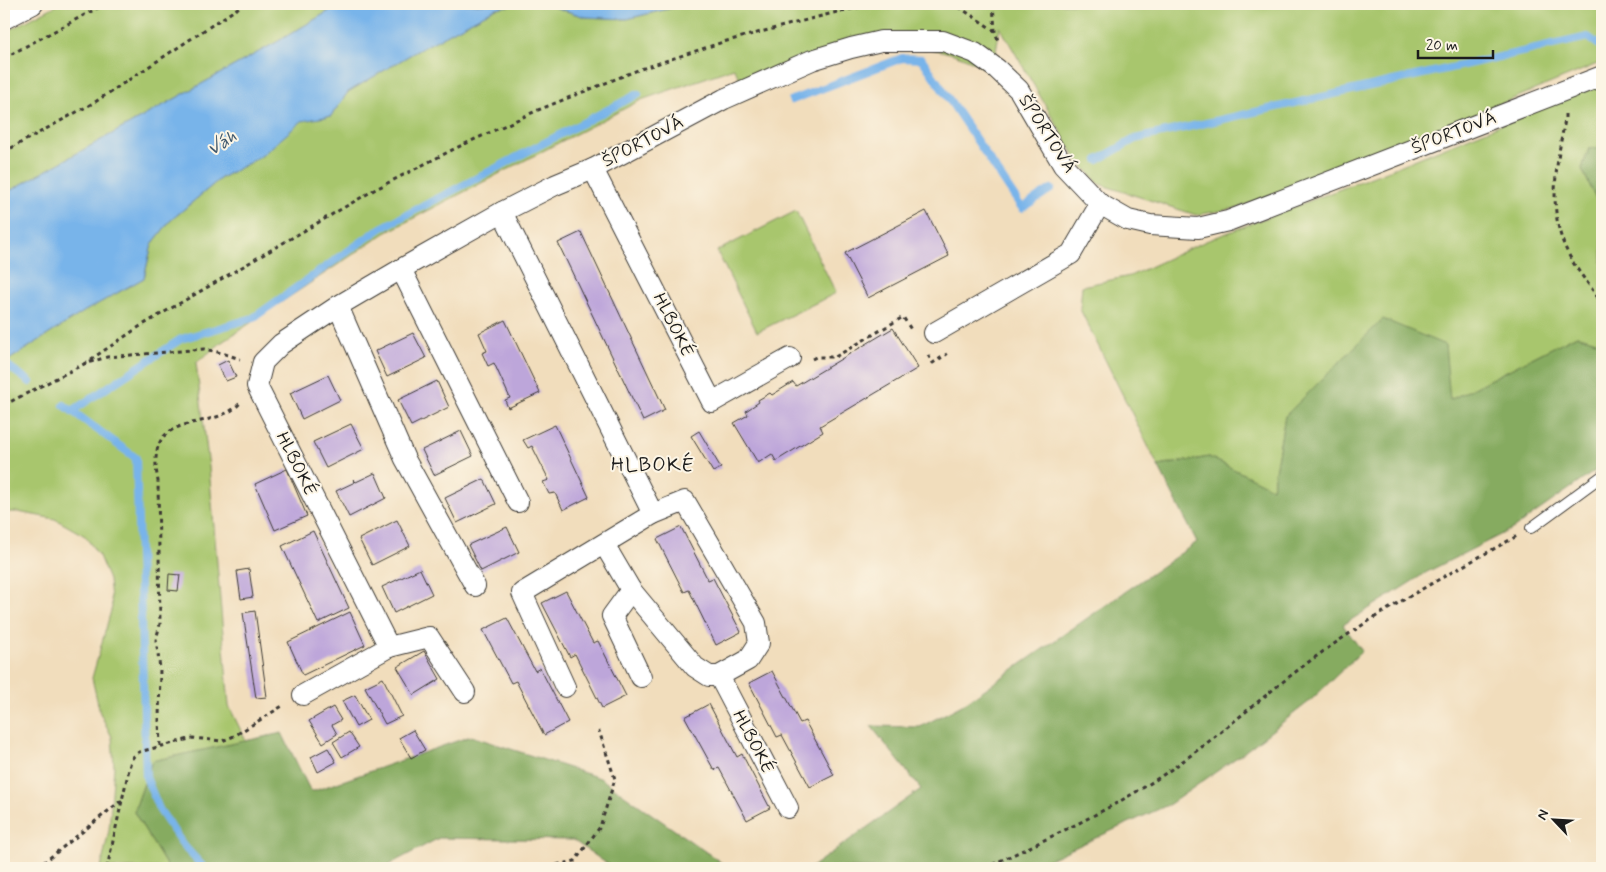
<svg xmlns="http://www.w3.org/2000/svg" width="1606" height="872" viewBox="0 0 1606 872" font-family="Mynerve,sans-serif">
<style>
.green{fill:#a8c66d;stroke:#627144}
.forest{fill:#86ab60;stroke:#51643e}
.water{fill:#78b4ea;stroke:#4a6883}
.lines{fill:none;stroke-linecap:round;stroke-linejoin:round}
.stream{stroke:#78b4ea;stroke-width:8}
.building{fill:#bda6da}
.service-casing{stroke:#3c3934;stroke-width:12}
.minor-casing{stroke:#3c3934;stroke-width:22}
.path{stroke:#3c3934;stroke-width:3;stroke-dasharray:4 4;stroke-linecap:butt}
.service{stroke:#fff;stroke-width:10}
.minor{stroke:#fff;stroke-width:20}
.labels{text-anchor:middle;dominant-baseline:central;stroke-width:4;stroke-linejoin:round;paint-order:stroke}
.street-label{font-size:18px;fill:#1c1c1c;stroke:#fcf5e5}
.water-label{font-size:19px;font-style:italic;fill:#41596e;stroke:#fcf5e5}
.quarter-label{font-size:20px;letter-spacing:1px;fill:#1c1c1c;stroke:#fcf5e5}
</style>
<rect width="100%" height="100%" fill="#fcf5e5"/>
<filter id="ink" filterUnits="userSpaceOnUse"><feTurbulence type="fractalNoise" baseFrequency=".02" numOctaves="2"/><feDisplacementMap in="SourceGraphic" scale="10" xChannelSelector="R" yChannelSelector="G"/><feConvolveMatrix kernelMatrix="1 2 1 2 8 2 1 2 1" color-interpolation-filters="sRGB"/></filter>
<filter id="wash" filterUnits="userSpaceOnUse"><feTurbulence type="fractalNoise" baseFrequency=".0096" numOctaves="4" result="noise"/><feDisplacementMap in="SourceGraphic" scale="20" xChannelSelector="R" yChannelSelector="G"/><feGaussianBlur stdDeviation="1.12" result="paint"/><feColorMatrix in="noise" values="0 0 0 0 0 0 0 0 0 0 0 0 0 0 0 0 0 1.4 0 .05"/><feComposite in="paint" operator="in"/></filter>
<g filter="url(#wash)">
<rect width="100%" height="100%" fill="#f1ddbc"/>
<g class="green">
<polygon points="59,4 341,4 275,43 4,194 4,33"/>
<path d="M518,4h27l40,13 42,2 61,-15h914v58l-169,70 -196,76 -41,7 -97,-31 -23,-26 -76,-131 -8,47c-7,-5 -15,-11 -23,-14 -69,-32 -156,9 -222,34l-13,-26 -93,32 -256,133 -163,109 -26,21 13,104 20,239 17,35 -94,20 -18,51 34,56h-67l8,-38 5,-63 -2,-30 -12,-24 -8,-35 20,-71 -3,-27 -10,-24 -14,-20 -30,-17 -37,-7h-14v-149l81,-52 59,-33 8,-34 18,-23 51,-43 39,-21 42,-37 29,-4 17,-24 67,-40 81,-44z"/>
<polygon points="1602,83 1602,148 1589,148 1582,169 1602,211 1602,343 1577,335 1450,400 1285,416 1272,489 1209,457 1158,466 1080,309 1082,286 1130,276 1206,241 1387,171"/>
<polygon points="796,211 836,293 757,332 717,251"/>
</g>
<g class="forest">
<polygon points="1589,148 1602,148 1602,211 1582,169"/>
<polygon points="1383,319 1445,345 1450,400 1577,335 1602,343 1602,466 1514,528 1427,572 1343,625 1362,651 1310,701 1243,753 1170,804 1030,868 810,868 921,789 871,726 920,727 962,705 1197,542 1158,466 1209,457 1272,488 1285,416"/>
<polygon points="282,733 311,792 471,736 600,778 729,868 613,868 573,840 439,838 390,864 386,868 168,868 134,812 152,761"/>
</g>
<g class="water">
<polygon points="341,4 518,4 496,8 415,52 348,92 331,116 302,121 260,157 221,178 170,221 152,244 144,278 85,311 4,363 4,194 275,43"/>
<polygon points="545,4 688,4 627,19 585,17"/>
</g>
<g class="lines">
<g class="stream">
<polyline points="792,100 902,58 922,59 1022,208 1051,189"/>
<polyline points="1098,160 1135,139 1588,37 1602,47"/>
<polyline points="4,363 30,382"/>
<polyline points="64,405 136,458 146,777 159,809 183,845 204,868"/>
<polyline points="72,411 181,339 253,318 381,228 638,94"/>
</g>
</g>
<g id="blocks">
<g class="building">
<polygon points="926,211 949,256 868,298 845,253"/>
<polygon points="581,232 665,410 643,421 558,243"/>
<polygon points="505,320 540,393 508,408 505,400 510,398 494,363 488,366 482,353 487,351 479,333"/>
<polygon points="893,328 918,368 820,426 823,432 776,461 772,454 758,463 734,423 748,415 746,411 759,402 758,400 770,393 772,395 793,382 796,386"/>
<polygon points="413,333 426,358 387,377 375,351"/>
<polygon points="228,360 236,377 226,381 218,365"/>
<polygon points="328,375 340,400 302,419 290,393"/>
<polygon points="437,381 449,407 411,426 398,400"/>
<polygon points="351,424 364,449 326,468 313,442"/>
<polygon points="555,425 589,497 563,510 555,493 549,494 543,482 549,480 532,446 528,448 523,440"/>
<polygon points="461,431 473,456 434,475 422,450"/>
<polygon points="699,431 721,468 713,472 691,436"/>
<polygon points="287,469 307,516 275,530 255,484"/>
<polygon points="375,473 386,498 349,517 336,491 355,482 353,479 356,482"/>
<polygon points="484,479 496,504 457,523 445,498"/>
<polygon points="397,520 410,546 372,565 359,539"/>
<polygon points="507,527 519,552 481,571 468,545"/>
<polygon points="681,527 708,580 713,578 741,632 716,645 689,590 684,592 657,539"/>
<polygon points="313,531 349,608 318,623 282,546"/>
<polygon points="249,569 253,597 241,599 237,571"/>
<polygon points="420,569 432,594 394,613 382,587"/>
<polygon points="169,574 180,575 178,591 168,590"/>
<polygon points="566,591 593,643 598,641 626,696 602,708 575,654 570,657 542,603"/>
<polygon points="255,611 267,697 256,698 243,613"/>
<polygon points="350,612 365,645 303,675 288,642"/>
<polygon points="507,618 535,671 540,668 568,722 544,735 516,681 511,683 483,630"/>
<polygon points="424,651 440,679 414,695 397,667"/>
<polygon points="772,671 800,723 805,721 834,775 810,787 782,735 777,737 749,683"/>
<polygon points="383,678 402,716 385,724 365,687"/>
<polygon points="355,695 369,720 356,727 342,701"/>
<polygon points="709,704 737,757 742,754 770,808 747,820 719,768 714,770 685,717"/>
<polygon points="333,707 341,720 332,725 337,734 323,743 309,721"/>
<polygon points="413,730 425,750 411,758 399,738"/>
<polygon points="349,732 359,747 342,757 333,742"/>
<polygon points="328,748 336,762 318,772 311,757"/>
</g>
</g>
</g>
<g filter="url(#ink)">
<use href="#blocks" fill-opacity="0" stroke="#3c3934" stroke-width="1"/>
<g class="lines">
<defs>
<polyline id="service" points="1531,528 1602,476"/>
<g id="minor">
<polyline points="4,19 33,4"/>
<polyline points="593,169 712,402 790,358"/>
<polyline points="502,212 653,514 685,501 756,623 759,643 748,660 719,676 788,808"/>
<polyline points="401,269 518,502"/>
<polyline points="338,306 405,459 475,586"/>
<polyline points="934,333 1071,254 1100,204"/>
<polyline points="604,544 631,590 695,667 709,676 719,676"/>
<polyline points="631,590 612,616 641,677"/>
<polyline points="389,647 429,637 465,692"/>
<polyline points="565,687 522,593 653,514"/>
<polyline points="303,695 389,647 257,386 263,362 281,344 338,306 401,269 502,212 555,185 593,169 724,99 812,60 851,48 881,41 943,41 975,53 997,69 1019,90 1063,165 1100,204 1128,220 1150,225 1198,228 1228,221 1602,76"/>
</g>
</defs>
<use href="#service" class="service-casing"/>
<use href="#minor" class="minor-casing"/>
<g class="path">
<polyline points="951,4 962,9 995,31"/>
<polyline points="993,4 995,31 998,41"/>
<polyline points="4,58 105,4"/>
<path d="M1565,114v6c-9,46 -19,94 5,137 9,17 23,31 32,48"/>
<polyline points="4,152 95,102 244,4"/>
<polyline points="928,355 933,363 947,354"/>
<polyline points="812,359 816,357 835,357 903,317 912,331"/>
<polyline points="84,364 139,327 374,190 454,149 538,110 638,70 723,42 833,13 875,4"/>
<polyline points="4,405 84,364 107,357 204,349 222,353 240,359"/>
<path d="M160,746l-1,-25 1,-53 -4,-28 4,-16 -2,-143c-15,-77 54,-45 83,-79"/>
<polyline points="37,868 122,800"/>
<polyline points="107,868 131,760 134,756 139,752 193,738 222,741 234,736 284,705"/>
<polyline points="541,868 575,861 600,827 615,779 599,731"/>
<path d="M985,868c53,-25 106,-49 156,-79 60,-36 112,-86 169,-128 65,-48 137,-86 207,-125"/>
</g>
<use href="#service" class="service"/>
<use href="#minor" class="minor"/>
</g>
</g>
<g class="labels">
<g class="street-label">
<text transform="translate(1454 133) rotate(-21)">ŠPORTOVÁ</text>
<text transform="translate(1047 134) rotate(57)">ŠPORTOVÁ</text>
<text transform="translate(643 142) rotate(-28)">ŠPORTOVÁ</text>
<text transform="translate(673 325) rotate(63)">HLBOKÉ</text>
<text transform="translate(296 464) rotate(63)">HLBOKÉ</text>
<text transform="translate(753 742) rotate(62)">HLBOKÉ</text>
</g>
<g class="water-label">
<text transform="translate(222 143) rotate(-33)">Váh</text>
</g>
<g class="quarter-label">
<text x="653" y="465">HLBOKÉ</text>
</g>
</g>
<rect width="1606" height="872" fill="none" stroke="#fcf5e5" stroke-width="20"/>
<g transform="translate(1554 820) rotate(295)" stroke="#fcf5e5" stroke-width="4" paint-order="stroke">
<path d="M0-4L9 19L0 12L-9 19Z" fill="#1c1c1c"/>
<text y="-8" font-size="14" font-weight="bold" text-anchor="middle" fill="#1c1c1c">N</text>
</g>
<path d="M1418 50v8h75v-8" fill="none" stroke="#1c1c1c" stroke-width="2.5"/>
<text x="1426" y="50" font-size="15" fill="#1c1c1c" stroke="#fcf5e5" stroke-width="4" paint-order="stroke">20 m</text>
</svg>
